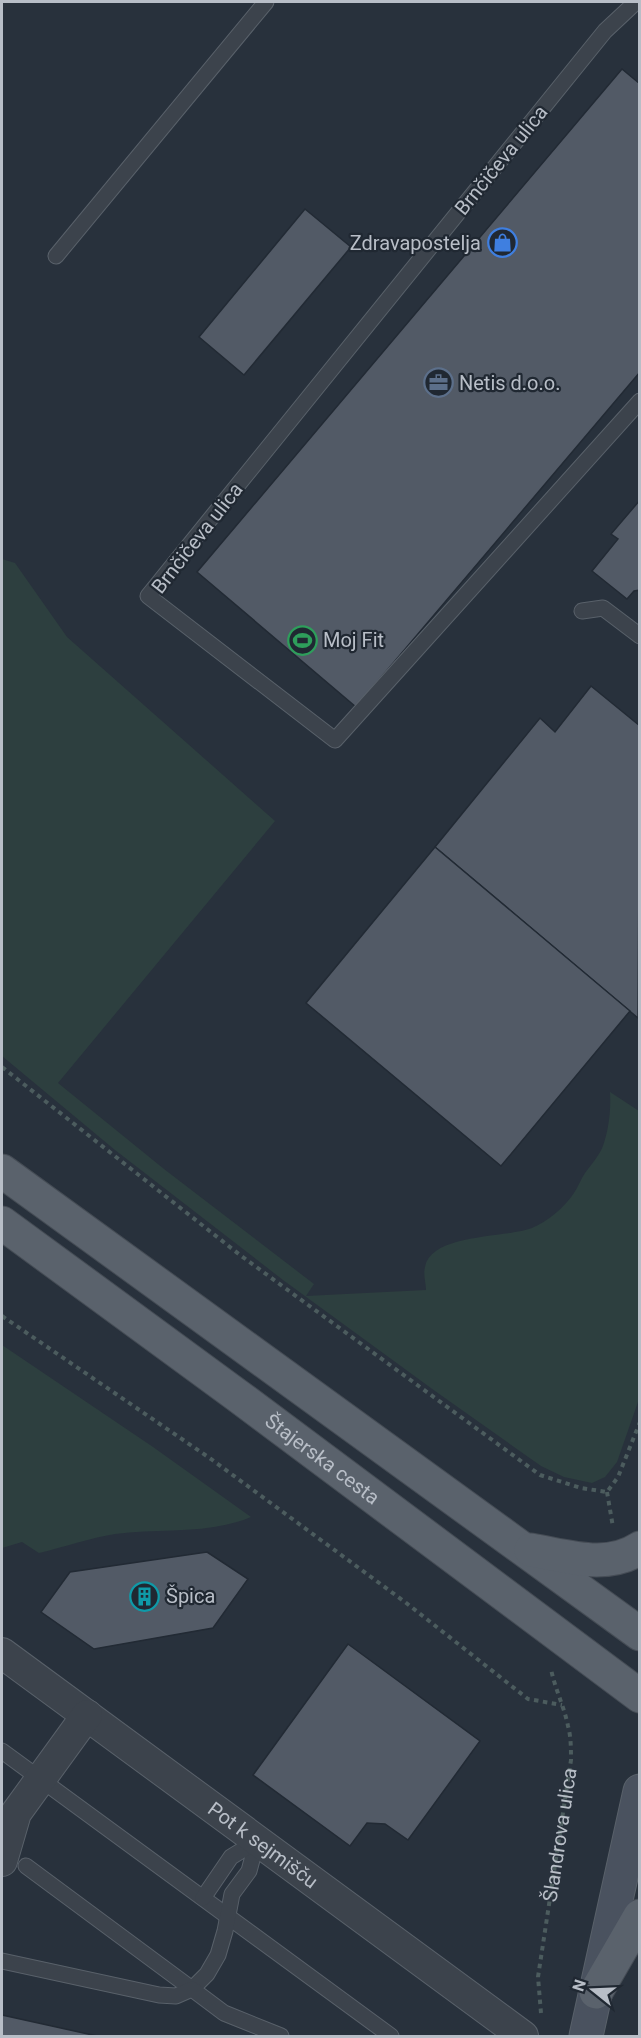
<svg xmlns="http://www.w3.org/2000/svg" width="641" height="2038" viewBox="0 0 641 2038" font-family="Roboto,sans-serif">
<style>
.green{fill:#2d3f3f}
.building{fill:#525a66;stroke:#222a34;stroke-width:1.5}
.lines{fill:none;stroke-linecap:round;stroke-linejoin:round}
.lane-casing{stroke:#59616a;stroke-width:17}
.street-casing{stroke:#59616a;stroke-width:32}
.secondary-casing{stroke:#59616a;stroke-width:35}
.primary-casing{stroke:#454c55;stroke-width:35}
.path{stroke:#4c5c5e;stroke-width:4;stroke-dasharray:4.5 4.5;stroke-linecap:butt}
.lane{stroke:#3c434c;stroke-width:15}
.street{stroke:#3c434c;stroke-width:30}
.secondary{stroke:#4a525f;stroke-width:33}
.primary{stroke:#5a626c;stroke-width:33}
.labels{text-anchor:middle;dominant-baseline:central;stroke-width:4.5;stroke-linejoin:round;paint-order:stroke}
.street-label{font-size:20px;fill:#b8bec7;stroke:#202832}
.poi-label{font-size:20px;fill:#b8bec7;stroke:#202832;text-anchor:start}
</style>
<rect width="100%" height="100%" fill="#28313c"/>
<g class="green">
<path d="M2,559l13,4 52,74 208,184 -217,262 106,86 150,115 -8,12 120,-6c0,-7 -3,-15 -1,-23 6,-34 82,-29 107,-39 15,-6 33,-21 42,-35 4,-6 7,-14 11,-20 6,-8 14,-17 18,-27 6,-18 8,-35 7,-54l29,19v288l-22,63 -12,15 -13,6 -28,-6 -23,-11 -106,-75 -152,-111 -168,-130 -113,-94z"/>
<path d="M2,1345l151,102 98,70c-43,18 -91,11 -136,17 -25,4 -51,13 -76,19l-17,-11 -20,6z"/>
</g>
<g class="building">
<polygon points="622,69 640,84 640,372 356,707 197,572"/>
<polygon points="305,209 351,247 244,375 199,337"/>
<polygon points="640,500 640,590 634,591 627,599 592,571 618,539 611,534"/>
<polygon points="591,686 640,726 638,1018 435,847 540,718 555,732"/>
<polygon points="435,847 630,1011 501,1166 306,1003"/>
<polygon points="207,1552 248,1579 213,1628 94,1649 41,1612 70,1572"/>
<polygon points="348,1644 480,1741 408,1840 385,1824 367,1823 350,1846 253,1775"/>
<polygon points="2,2015 97,2036 2,2036"/>
</g>
<g class="lines">
<defs>
<g id="lane">
<polyline points="636,2 605,31 148,596 335,740 640,401"/>
<polyline points="56,256 266,2"/>
<polyline points="582,611 603,608 640,636"/>
<polyline points="2,1751 391,2036"/>
<polyline points="26,1866 192,1989 207,1974 218,1955 225,1931 232,1894 249,1871 257,1841"/>
<polyline points="203,1898 231,1857 257,1841"/>
<polyline points="2,1961 159,1995 176,1996 192,1989 224,2013 281,2036"/>
</g>
<g id="street">
<path id="s2" d="M2,1653l521,383"/>
<polyline points="2,1861 16,1813 87,1715"/>
</g>
<polyline id="secondary" points="586,2036 640,1791"/>
<g id="primary">
<polyline points="2,1171 640,1634"/>
<path id="s3" d="M2,1223l236,173 402,300"/>
<path d="M531,1550c36,6 76,20 109,-2"/>
<polyline points="596,1992 640,1916"/>
</g>
</defs>
<use href="#lane" class="lane-casing"/>
<use href="#street" class="street-casing"/>
<use href="#secondary" class="secondary-casing"/>
<use href="#primary" class="primary-casing"/>
<g class="path">
<polyline points="2,1067 240,1255 540,1475 581,1488 607,1492 618,1477 640,1422"/>
<polyline points="2,1316 211,1459 405,1602 528,1699 562,1705"/>
<polyline points="607,1492 613,1527"/>
<path id="s1" d="M541,2013l-3,-36 33,-217c0,-12 0,-23 -3,-34 -4,-20 -13,-37 -17,-57"/>
</g>
<use href="#lane" class="lane"/>
<use href="#street" class="street"/>
<use href="#secondary" class="secondary"/>
<use href="#primary" class="primary"/>
</g>
<defs>
<symbol id="shop-ring" viewBox="-11 -11 22 22"><circle r="9.5" fill="#202832" stroke="#3f7fe0" stroke-width="1.5"/><path d="M-5-2.5h2.3a2.7 3.5 0 0 1 5.4 0H5L5.5 6h-11ZM-1.5-2.5h3a1.5 2.3 0 0 0-3 0Z" fill="#3f7fe0"/></symbol>
<symbol id="office-ring" viewBox="-11 -11 22 22"><circle r="9.5" fill="#202832" stroke="#5c6f8a" stroke-width="1.5"/><path d="M-6-3h4V-5.5h4V-3h4V5H-6ZM-1-4.5V-3h2v-1.5ZM-6 0V1H6V0Z" fill="#5c6f8a"/></symbol>
<symbol id="stadium-ring" viewBox="-11 -11 22 22"><circle r="9.5" fill="#202832" stroke="#2e9e5b" stroke-width="1.5"/><path d="M0-5a6.5 5 0 1 0 0 10a6.5 5 0 1 0 0-10ZM-3.5-1.8h7v3.6h-7Z" fill="#2e9e5b"/></symbol>
<symbol id="building-ring" viewBox="-11 -11 22 22"><circle r="9.5" fill="#202832" stroke="#0f9aa8" stroke-width="1.5"/><path d="M-4-6H4V6H1V3H-1V6H-4ZM-2.5-4.3h1.7v1.8h-1.7ZM.8-4.3h1.7v1.8H.8ZM-2.5-1h1.7V.8h-1.7ZM.8-1h1.7V.8H.8Z" fill="#0f9aa8"/></symbol>
</defs>
<g fill-rule="evenodd">
<use href="#shop-ring" x="486" y="226" width="33" height="33"/>
<use href="#office-ring" x="422" y="366" width="33" height="33"/>
<use href="#stadium-ring" x="286" y="624" width="33" height="33"/>
<use href="#building-ring" x="128" y="1580" width="33" height="33"/>
</g>
<g class="labels">
<g class="street-label">
<text transform="translate(501 160) rotate(-51)">Brnčičeva ulica</text>
<text transform="translate(197 538) rotate(-52)">Brnčičeva ulica</text>
<text stroke="none"><textPath href="#s3" startOffset="398">Štajerska cesta</textPath></text>
<text stroke="none"><textPath href="#s1" startOffset="180">Šlandrova ulica</textPath></text>
<text stroke="none"><textPath href="#s2" startOffset="324">Pot k sejmišču</textPath></text>
</g>
<g class="poi-label">
<text x="481" y="243" text-anchor="end">Zdravapostelja</text>
<text x="459" y="383">Netis d.o.o.</text>
<text x="323" y="640">Moj Fit</text>
<text x="166" y="1596">Špica</text>
</g>
</g>
<rect width="641" height="2038" fill="none" stroke="#b8bec7" stroke-width="6"/>
<g transform="translate(593 1990) rotate(288)" stroke="#202832" stroke-width="4.5" paint-order="stroke">
<path d="M0-4.5L10 22L0 15L-10 22Z" fill="#b8bec7"/>
<text y="-9" font-size="16" font-weight="bold" text-anchor="middle" fill="#b8bec7">N</text>
</g>
</svg>
